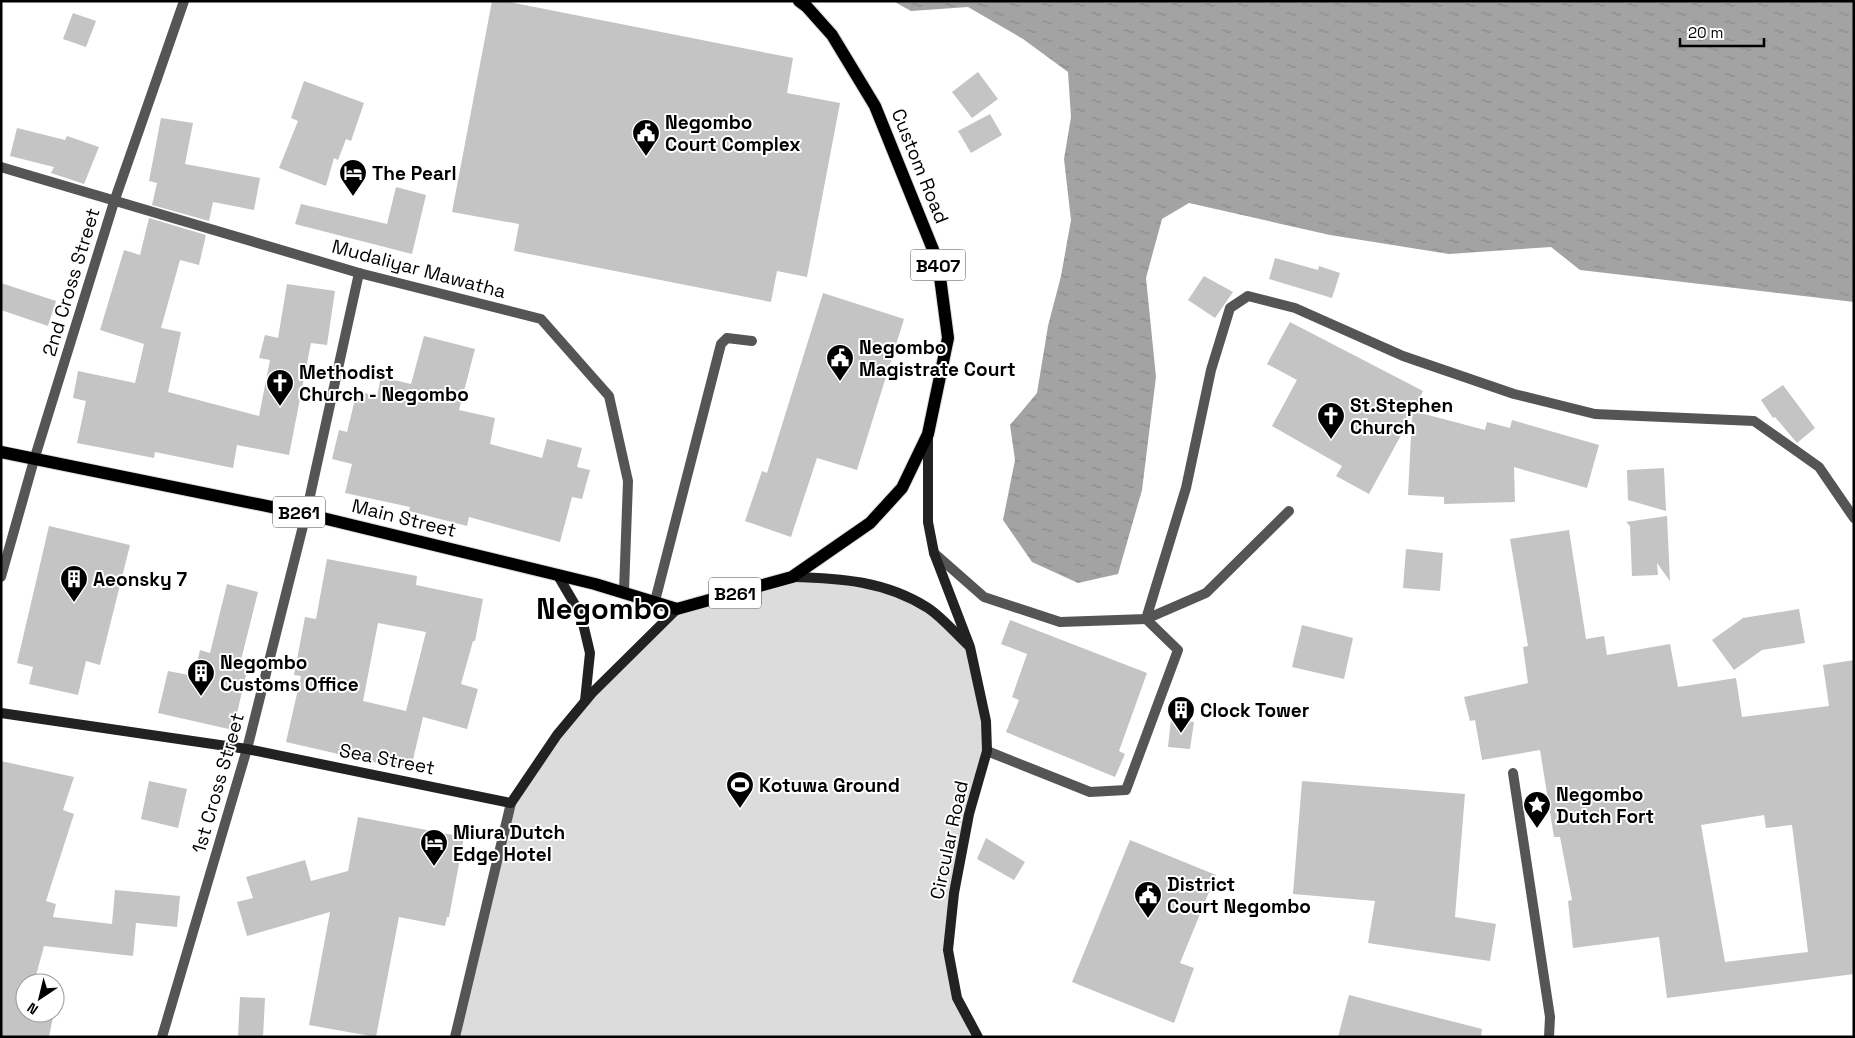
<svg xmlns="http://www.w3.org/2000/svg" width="1855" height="1038" viewBox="0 0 1855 1038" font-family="'Space Grotesk',sans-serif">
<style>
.green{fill:#dcdcdc}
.water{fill:url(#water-ripples)}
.building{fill:#c4c4c4;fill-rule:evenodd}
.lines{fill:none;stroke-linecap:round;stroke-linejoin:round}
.primary-casing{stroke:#dbdbdb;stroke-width:14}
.lane{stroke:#555;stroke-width:10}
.street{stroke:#555;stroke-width:10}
.secondary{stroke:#222;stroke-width:10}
.primary{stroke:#000;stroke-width:12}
.labels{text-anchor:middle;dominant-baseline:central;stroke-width:4;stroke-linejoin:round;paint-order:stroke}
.shield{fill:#fff;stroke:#4c4c4c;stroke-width:1}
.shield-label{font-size:18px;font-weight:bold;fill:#000}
.poi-label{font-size:19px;font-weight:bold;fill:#000;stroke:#fff;text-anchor:start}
.street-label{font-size:19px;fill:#000;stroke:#fff}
.town-label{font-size:29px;font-weight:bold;fill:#000;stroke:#fff}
</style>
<defs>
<pattern id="water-ripples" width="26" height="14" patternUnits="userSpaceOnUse" patternTransform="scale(1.25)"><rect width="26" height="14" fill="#a3a3a3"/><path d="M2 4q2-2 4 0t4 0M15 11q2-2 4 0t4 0" fill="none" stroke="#8b8b8b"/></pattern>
</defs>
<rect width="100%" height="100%" fill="#fff"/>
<polygon class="green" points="841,578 913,600 970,647 987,751 954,893 952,979 978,1037 455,1037 511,803 557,735 677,609 772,582"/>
<polygon class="water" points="893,1 1854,1 1854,302 1580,270 1551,247 1449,254 1330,235 1189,203 1162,219 1146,278 1156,377 1142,490 1118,574 1078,583 1032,562 1003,520 1015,460 1010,425 1037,393 1048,326 1061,276 1071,220 1064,159 1071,117 1068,72 1023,39 968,7 911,11"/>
<g class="building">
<polygon points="492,1 504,1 793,58 787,93 840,103 807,277 777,271 771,302 514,251 519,224 452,212"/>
<polygon points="73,13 96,21 86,47 63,39"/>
<polygon points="978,72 998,99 972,118 952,92"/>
<polygon points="304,81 364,103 351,141 346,139 338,160 334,158 326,186 279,168 298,121 291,118"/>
<polygon points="990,114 1002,135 971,153 958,131"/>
<polygon points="161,118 193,123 185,164 260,178 254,210 213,202 209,221 152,205 157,183 149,181"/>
<polygon points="17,128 65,140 67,136 99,147 84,184 51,173 54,167 10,156"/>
<polygon points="396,187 426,195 412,254 295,224 301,204 387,224"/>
<polygon points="149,218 206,235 199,265 180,260 161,328 181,332 168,392 259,416 270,360 259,358 265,335 278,338 287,284 335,291 327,345 311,343 289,455 237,445 233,468 155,452 154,458 77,443 86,401 73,398 78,371 135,383 144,344 100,330 124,250 140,255"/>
<polygon points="1275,258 1318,270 1319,266 1340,273 1332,298 1269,279"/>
<polygon points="1204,276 1233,292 1215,318 1188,300"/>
<polygon points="1,283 56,301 48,326 1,310"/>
<polygon points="823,293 904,319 857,470 817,458 791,537 745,521 762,471 767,473"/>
<polygon points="1290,322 1423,391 1413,411 1485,430 1487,422 1510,428 1512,420 1599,445 1587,488 1514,467 1515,502 1444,504 1444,497 1408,495 1412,415 1369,494 1336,476 1342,466 1272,426 1297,380 1267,364"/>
<polygon points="424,336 475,349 459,410 495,418 490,444 542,458 547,439 582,448 577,467 590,470 582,499 572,497 560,542 469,517 467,526 409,511 410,507 345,493 352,464 332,459 339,430 347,432 357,391 377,396 381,377 411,384"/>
<polygon points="1783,385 1815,428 1797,443 1775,417 1773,418 1761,400"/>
<polygon points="1664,468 1666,511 1628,500 1627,470"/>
<polygon points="1667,516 1670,581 1657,563 1658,575 1632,576 1630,526 1626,522"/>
<polygon points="49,526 130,545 100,665 86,661 78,695 29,684 33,667 17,663"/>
<path d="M1569,530l17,109 18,-3 3,19 63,-11 8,43 58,-9 6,39 87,-11 -6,-41 31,-5v314l-187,24 -8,-61 -86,11 -5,-47 4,-1 -12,-63h-6l-14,-87 -58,10 -7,-40 -5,1 -6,-24 64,-14 -5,-36 5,-1 -18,-107zM1764,815l2,13 26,-3 16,127 -83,10 -24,-137z"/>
<polygon points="1406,549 1443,553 1440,591 1403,588"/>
<path d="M327,559l90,17 -1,9 67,14 -8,42h-2l-12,43 17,5 -11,40 -44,-12 -12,51 -28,-6 -1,2 -96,-22 15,-66 -7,-1 11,-58 11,2zM378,623l48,9 -20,79 -43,-10z"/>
<polygon points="227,584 258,592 241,660 249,662 233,730 158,713 168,671 194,676 200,650 210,653"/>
<polygon points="1799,609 1805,643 1762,650 1734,670 1712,640 1743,618"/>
<polygon points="1010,620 1147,673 1119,751 1125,754 1115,777 1006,732 1019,700 1012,697 1027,654 1001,644"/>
<polygon points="1302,625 1353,638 1344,679 1292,667"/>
<polygon points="1171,720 1194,722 1190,749 1168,747"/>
<polygon points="1,761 74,777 63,810 74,814 46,901 56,904 53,917 112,924 115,890 180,896 177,927 136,923 133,956 44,946 34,983 25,983 25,1013 53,1017 49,1037 1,1037"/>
<polygon points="149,781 187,789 178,828 141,819"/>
<polygon points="1302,781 1465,794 1455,917 1496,924 1490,961 1368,943 1375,901 1293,894"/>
<polygon points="358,817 464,837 449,917 447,917 445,926 399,917 376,1037 309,1025 330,912 247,936 237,902 253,898 246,877 305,860 311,881 348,871"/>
<polygon points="986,838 1025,862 1014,880 977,859"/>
<polygon points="1130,840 1216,875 1180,963 1194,968 1174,1023 1072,982"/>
<polygon points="1349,995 1482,1029 1481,1037 1338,1037"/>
<polygon points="240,997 265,998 263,1037 238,1037"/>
</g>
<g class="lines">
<defs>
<polyline id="primary" points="1,452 306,514 595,584 677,609 792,577 870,523 902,488 928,434 948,338 938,262 875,106 832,35 807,7 799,1"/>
</defs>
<use href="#primary" class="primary-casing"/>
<g class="lane">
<polyline points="934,553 984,597 1060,622 1146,619 1206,593 1289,511"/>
<polyline points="655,601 721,344 727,338 752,341"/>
</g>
<g class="street">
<polyline points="1,167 359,273 541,319 609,396 628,481 624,591"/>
<polyline points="1,577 34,460 114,202 184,1"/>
<polyline points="987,751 1090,792 1126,790 1178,650 1146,619 1186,488 1211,370 1230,308 1248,296 1295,308 1403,356 1514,394 1595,414 1754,421 1819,467 1854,518"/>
<polyline points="1513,773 1550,1017 1549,1037"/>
<polyline points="162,1037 247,749 306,514 359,273"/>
<polyline points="455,1037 511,803"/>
</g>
<g class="secondary">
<polyline points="928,435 928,522 934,553 970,647 986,721 987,751 969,814 954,893 948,950 957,998 978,1037"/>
<polyline points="557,574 581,615 590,653 585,701"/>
<path d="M792,577c48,1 94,4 136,31 15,10 27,25 40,37"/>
<polyline points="1,713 247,749 511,803 557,735 592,693 677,609"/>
</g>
<use href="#primary" class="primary"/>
</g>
<defs>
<symbol id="civic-pin" viewBox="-11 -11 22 30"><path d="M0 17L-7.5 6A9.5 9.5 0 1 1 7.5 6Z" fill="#000" stroke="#fff"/><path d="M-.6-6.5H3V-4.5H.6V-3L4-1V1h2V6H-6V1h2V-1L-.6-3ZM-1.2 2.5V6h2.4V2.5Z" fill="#fff"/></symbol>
<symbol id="hotel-pin" viewBox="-11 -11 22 30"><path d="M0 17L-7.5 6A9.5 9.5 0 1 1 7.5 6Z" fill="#000" stroke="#fff"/><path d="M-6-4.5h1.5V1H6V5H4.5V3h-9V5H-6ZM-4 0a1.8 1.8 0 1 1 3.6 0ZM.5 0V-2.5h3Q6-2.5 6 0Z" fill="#fff"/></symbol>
<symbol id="church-pin" viewBox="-11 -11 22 30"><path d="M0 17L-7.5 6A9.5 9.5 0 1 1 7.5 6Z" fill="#000" stroke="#fff"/><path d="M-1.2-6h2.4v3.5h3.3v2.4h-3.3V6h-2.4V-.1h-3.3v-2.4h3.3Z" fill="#fff"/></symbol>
<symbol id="building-pin" viewBox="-11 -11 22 30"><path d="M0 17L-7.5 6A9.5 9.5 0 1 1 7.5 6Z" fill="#000" stroke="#fff"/><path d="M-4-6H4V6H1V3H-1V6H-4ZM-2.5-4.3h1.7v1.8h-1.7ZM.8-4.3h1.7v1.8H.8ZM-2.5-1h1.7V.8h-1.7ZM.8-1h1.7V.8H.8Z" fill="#fff"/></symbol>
<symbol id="stadium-pin" viewBox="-11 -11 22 30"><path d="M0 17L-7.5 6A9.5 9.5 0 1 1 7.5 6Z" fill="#000" stroke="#fff"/><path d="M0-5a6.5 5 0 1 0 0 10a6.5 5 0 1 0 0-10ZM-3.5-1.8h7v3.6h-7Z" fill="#fff"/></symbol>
<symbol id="sight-pin" viewBox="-11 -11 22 30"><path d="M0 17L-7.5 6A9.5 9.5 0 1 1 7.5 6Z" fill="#000" stroke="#fff"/><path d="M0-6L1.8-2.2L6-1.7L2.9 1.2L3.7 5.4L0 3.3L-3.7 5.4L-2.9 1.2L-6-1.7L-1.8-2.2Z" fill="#fff"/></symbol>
</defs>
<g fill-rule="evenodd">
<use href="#civic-pin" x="630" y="117" width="32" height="43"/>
<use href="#hotel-pin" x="337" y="157" width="32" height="43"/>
<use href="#civic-pin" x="824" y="342" width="32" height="43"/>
<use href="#church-pin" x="264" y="367" width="32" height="43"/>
<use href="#church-pin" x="1315" y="400" width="32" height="43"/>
<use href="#building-pin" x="58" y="563" width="32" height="43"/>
<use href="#building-pin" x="185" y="657" width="32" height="43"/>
<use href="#building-pin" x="1165" y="694" width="32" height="43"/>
<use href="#stadium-pin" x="724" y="769" width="32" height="43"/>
<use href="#sight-pin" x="1521" y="789" width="32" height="43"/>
<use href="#hotel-pin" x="418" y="827" width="32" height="43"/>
<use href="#civic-pin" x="1132" y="879" width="32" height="43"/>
</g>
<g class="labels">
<g class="shield">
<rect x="910.5" y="249.5" width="55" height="31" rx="4"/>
<rect x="273" y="496.5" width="52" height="31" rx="4"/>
<rect x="709" y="577.5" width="52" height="31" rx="4"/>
</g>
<g class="shield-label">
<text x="938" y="265">B407</text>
<text x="299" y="512">B261</text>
<text x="735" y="593">B261</text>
</g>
<g class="poi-label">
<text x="665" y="122">Negombo<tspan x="665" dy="22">Court Complex</tspan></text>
<text x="372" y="173">The Pearl</text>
<text x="859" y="347">Negombo<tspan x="859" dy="22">Magistrate Court</tspan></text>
<text x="299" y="372">Methodist<tspan x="299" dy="22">Church - Negombo</tspan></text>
<text x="1350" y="405">St.Stephen<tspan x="1350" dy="22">Church</tspan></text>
<text x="93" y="579">Aeonsky 7</text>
<text x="220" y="662">Negombo<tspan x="220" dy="22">Customs Office</tspan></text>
<text x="1200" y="710">Clock Tower</text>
<text x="759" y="785">Kotuwa Ground</text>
<text x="1556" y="794">Negombo<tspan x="1556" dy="22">Dutch Fort</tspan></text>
<text x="453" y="832">Miura Dutch<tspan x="453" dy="22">Edge Hotel</tspan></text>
<text x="1167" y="884">District<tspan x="1167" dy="22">Court Negombo</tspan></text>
</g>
<g class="street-label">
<text transform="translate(920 166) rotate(68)">Custom Road</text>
<text transform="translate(419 269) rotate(15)">Mudaliyar Mawatha</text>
<text transform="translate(71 282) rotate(-73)">2nd Cross Street</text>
<text transform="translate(404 518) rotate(14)">Main Street</text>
<text transform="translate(387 759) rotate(11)">Sea Street</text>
<text transform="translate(218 783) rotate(-74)">1st Cross Street</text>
<text transform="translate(949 840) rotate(-78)">Circular Road</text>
</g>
<g class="town-label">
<text x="603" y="608">Negombo</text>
</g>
</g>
<rect width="1855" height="1038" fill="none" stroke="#000000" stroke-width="5"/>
<g transform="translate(40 998) rotate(215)"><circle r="24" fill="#ffffff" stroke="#999999"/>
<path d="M0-4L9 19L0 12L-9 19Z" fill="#000000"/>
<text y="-8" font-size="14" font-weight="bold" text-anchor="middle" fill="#000000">N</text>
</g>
<path d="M1680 38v8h84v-8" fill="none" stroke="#000000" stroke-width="2.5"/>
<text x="1688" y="38" font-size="15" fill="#000000" stroke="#ffffff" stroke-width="4" paint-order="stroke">20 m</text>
</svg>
